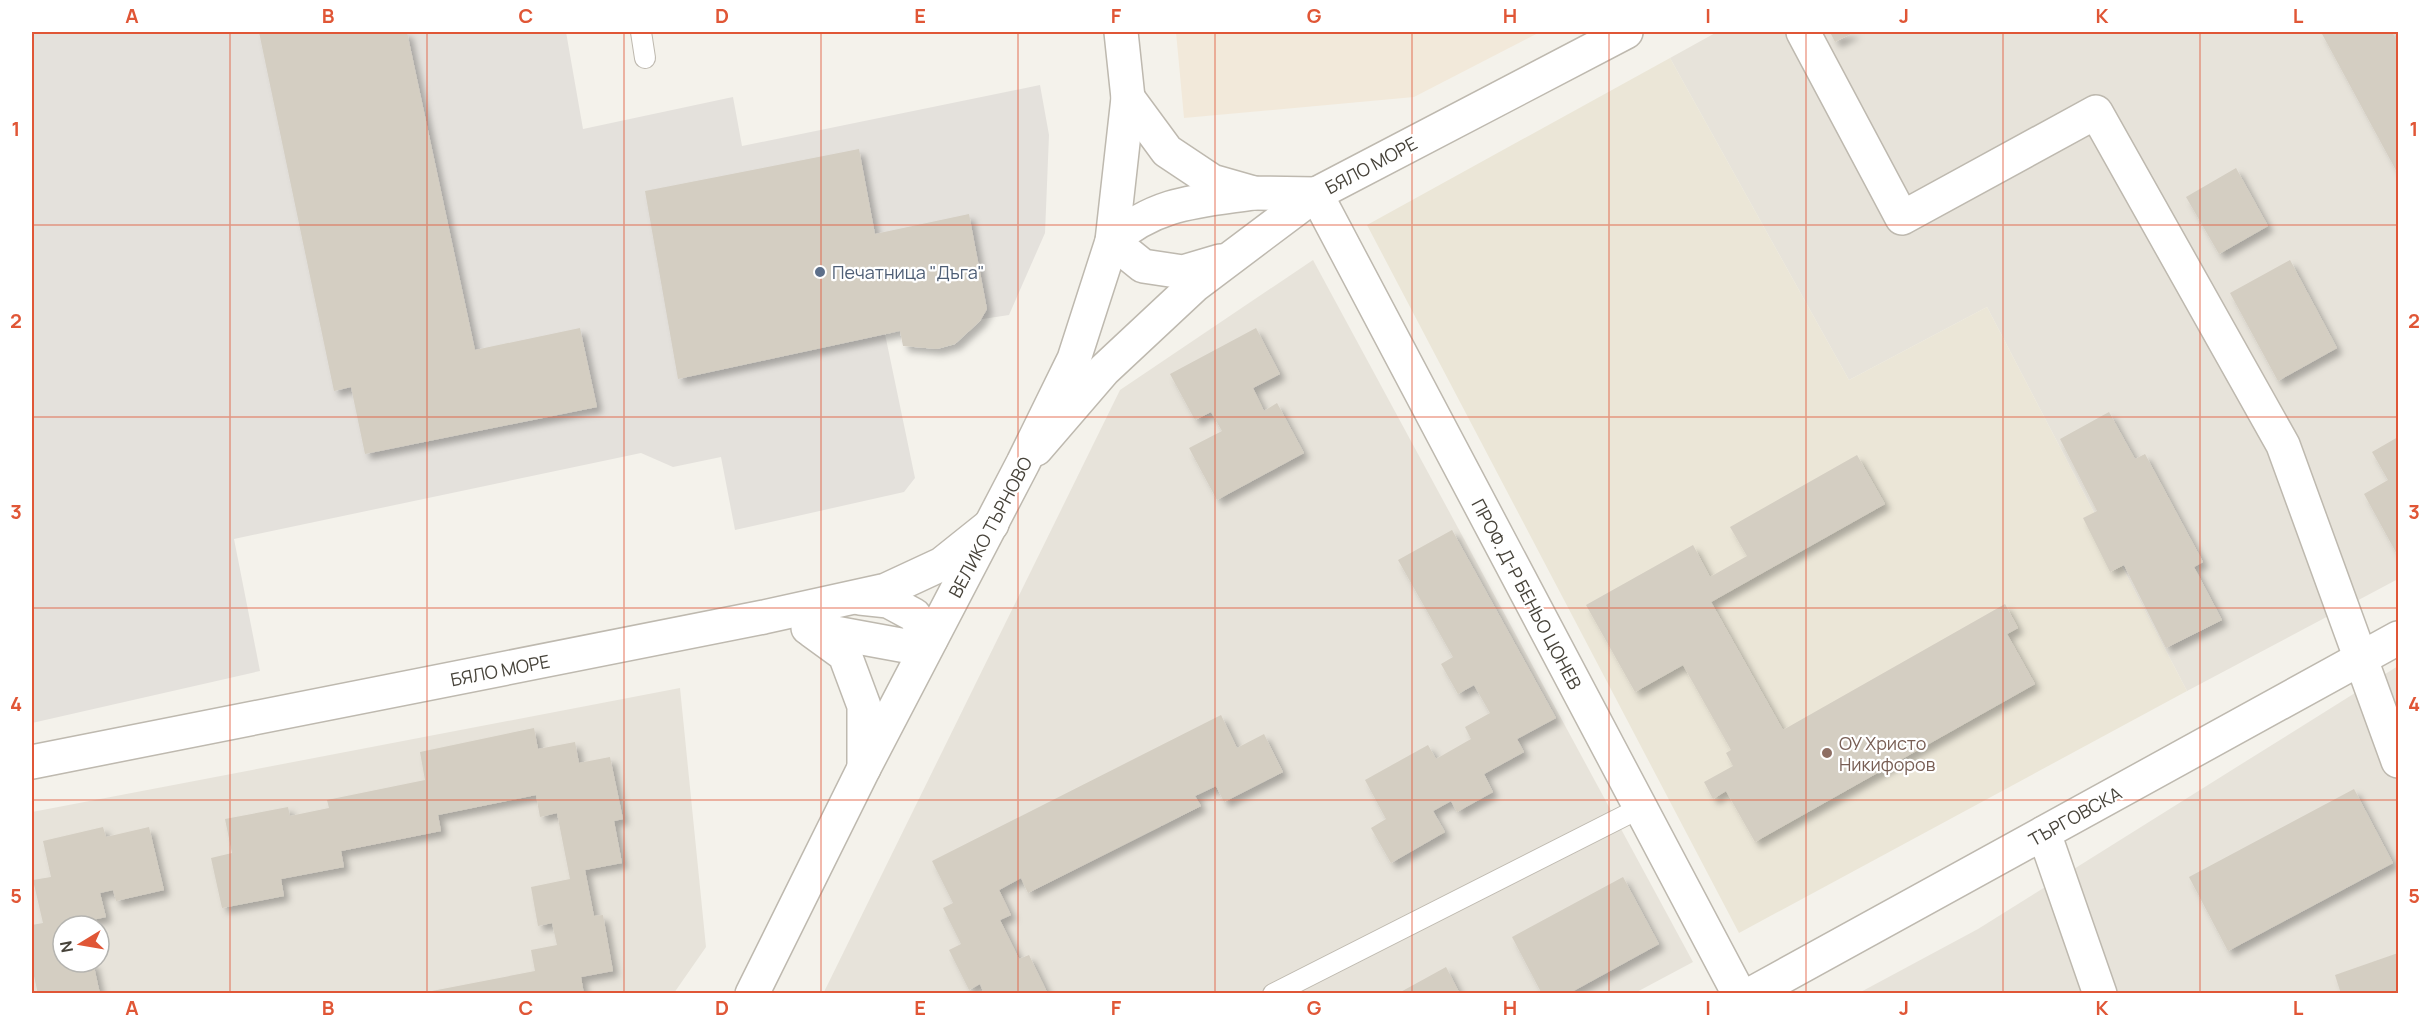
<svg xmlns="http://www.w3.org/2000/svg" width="2430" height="1025" viewBox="0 0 2430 1025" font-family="Manrope,sans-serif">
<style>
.residential{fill:#e7e3da;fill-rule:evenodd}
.commercial{fill:#f2e9da}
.industrial{fill:#e4e1dc}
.education{fill:#ebe6d7}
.building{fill:#d4cec2;filter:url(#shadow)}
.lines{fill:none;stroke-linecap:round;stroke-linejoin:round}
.service-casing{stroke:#beb9af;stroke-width:22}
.minor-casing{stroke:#beb9af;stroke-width:36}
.tertiary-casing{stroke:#beb9af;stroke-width:36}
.service{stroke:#fff;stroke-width:20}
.minor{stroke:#fff;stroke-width:33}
.tertiary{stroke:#fff;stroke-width:33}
.grid{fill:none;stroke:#e05636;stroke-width:1.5;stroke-opacity:0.55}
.service-dot{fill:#5c6f8a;stroke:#fff;stroke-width:2}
.education-dot{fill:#8d6e63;stroke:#fff;stroke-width:2}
.labels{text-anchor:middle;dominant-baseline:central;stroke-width:4.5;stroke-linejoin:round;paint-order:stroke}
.street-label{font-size:18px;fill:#47433a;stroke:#fff}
.service-label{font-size:18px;fill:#4e5e75;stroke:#fff;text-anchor:start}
.education-label{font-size:18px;fill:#785e54;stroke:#fff;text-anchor:start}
.neatline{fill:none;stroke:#e05636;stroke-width:2}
.grid-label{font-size:20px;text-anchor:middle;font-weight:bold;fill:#e05636}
</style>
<defs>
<filter id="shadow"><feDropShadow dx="5.5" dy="5.5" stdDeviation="3" flood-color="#0004"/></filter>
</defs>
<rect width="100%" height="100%" fill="#f4f2eb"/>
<g class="residential">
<polygon points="1717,32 2398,32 2398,579 2187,691 1987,307 1849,380 1670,58"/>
<polygon points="1313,260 1693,962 1633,994 823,994 1120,390"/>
<polygon points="2398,666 2398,993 1857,994 1978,929"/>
<path d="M680,688l26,259 -32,46 -642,1v-182zM63,926h36v36h-36z"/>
</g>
<polygon class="commercial" points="1176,32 1540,32 1414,97 1184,118"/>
<polygon class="industrial" points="32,32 566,32 583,129 733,97 742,146 1040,85 1049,135 1045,233 1009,315 885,334 915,478 904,492 735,530 721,457 673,467 641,453 234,539 260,671 32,723"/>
<polygon class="education" points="1670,58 1849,380 1987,307 2187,691 1739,933 1367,225"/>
<g class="building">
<polygon points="259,32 407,32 475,350 580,328 597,407 365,454 351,387 334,391"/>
<polygon points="1830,32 1855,32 1835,42"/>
<polygon points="2321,32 2392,32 2398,43 2398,174"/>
<polygon points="859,149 875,234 969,214 987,309 980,321 955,344 937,349 903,346 900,331 678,379 645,191"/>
<polygon points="2236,168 2268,226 2219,254 2186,197"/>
<polygon points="2290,260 2337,348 2278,381 2230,293"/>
<polygon points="1256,328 1280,374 1253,388 1264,411 1277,403 1304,453 1217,500 1189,448 1222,431 1211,412 1195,420 1170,374"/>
<polygon points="2109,412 2135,459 2145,454 2203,562 2194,567 2222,620 2166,648 2124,565 2110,572 2083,518 2097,511 2060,439"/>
<polygon points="2398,437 2398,556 2364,494 2388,480 2372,452"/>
<polygon points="1857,455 1885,504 1711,602 1783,730 2005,604 2018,628 2007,634 2035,684 1755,842 1726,791 1713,799 1704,782 1733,766 1726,753 1731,750 1683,665 1635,692 1586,605 1693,545 1710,577 1747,556 1730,527"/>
<polygon points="1452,530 1556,718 1517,739 1524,752 1484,774 1493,792 1457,812 1451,801 1433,811 1445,832 1391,863 1371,828 1386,819 1365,780 1428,745 1436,759 1471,739 1465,727 1490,713 1474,685 1458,694 1441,664 1453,657 1398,560"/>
<polygon points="1221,715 1237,748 1264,734 1283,772 1224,802 1216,786 1195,796 1201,806 1028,893 1021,878 999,890 1011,915 1000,920 1019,959 1029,955 1048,994 984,994 980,984 969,990 949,950 961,944 943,908 953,903 932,861"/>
<polygon points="534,728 538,749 575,742 579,763 610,757 623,819 614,821 622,863 585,870 594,916 603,915 613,971 581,977 584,994 432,994 432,991 535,971 531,950 557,945 552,923 538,926 531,887 570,879 557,813 540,817 536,795 438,815 441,831 341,851 344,867 281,879 284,896 222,908 211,858 232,853 225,819 288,807 290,816 329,808 327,800 425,780 420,752"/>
<polygon points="2354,789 2393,863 2228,951 2189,877"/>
<polygon points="103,827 106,837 149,827 164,890 116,901 113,890 100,893 106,917 83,922 84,926 63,926 63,962 93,962 100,994 38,994 32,967 32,925 43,923 33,880 51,877 43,841"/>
<polygon points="1623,877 1659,944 1568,994 1542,994 1512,937"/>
<polygon points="2398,953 2398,994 2341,994 2335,975"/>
<polygon points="1446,967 1460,994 1397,994"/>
</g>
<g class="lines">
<defs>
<g id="service">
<polyline points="641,32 645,58"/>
<polyline points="1273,994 1640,808"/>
</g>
<g id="minor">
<polyline points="1803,32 1902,218 2096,112 2283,445 2398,761"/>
<polyline points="1128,98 1167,151 1212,181 1254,193 1316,194"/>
<polyline points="1316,194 1739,994"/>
<path d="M1220,261l-37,11 -40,-6 -31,-25c44,-39 87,-40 142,-48"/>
<polyline points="1036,449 1104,370 1195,285 1316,194 1626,32"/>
<polyline points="808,628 906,646 931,639 914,615 888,601 860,598"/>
<polyline points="812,631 845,655 864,706 864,768"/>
<polyline points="32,762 764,617 886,590 942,564 992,524"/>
<polyline points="2044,833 2100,994"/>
</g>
<g id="tertiary">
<polyline points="752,994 864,768 1023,463 1074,359 1112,241 1128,98 1121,32"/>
<polyline points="1751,994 2398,638"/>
</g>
</defs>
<use href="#service" class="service-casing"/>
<use href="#minor" class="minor-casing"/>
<use href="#tertiary" class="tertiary-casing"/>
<use href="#service" class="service"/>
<use href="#minor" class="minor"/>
<use href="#tertiary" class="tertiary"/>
</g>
<path class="grid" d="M230,32v962M427,32v962M624,32v962M821,32v962M1018,32v962M1215,32v962M1412,32v962M1609,32v962M1806,32v962M2003,32v962M2200,32v962M32,225h2366M32,417h2366M32,608h2366M32,800h2366"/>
<circle class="service-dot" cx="820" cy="272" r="6"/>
<circle class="education-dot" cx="1827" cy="753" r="6"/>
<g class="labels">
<g class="street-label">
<text transform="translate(1371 165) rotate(-28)">БЯЛО МОРЕ</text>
<text transform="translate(990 527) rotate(-62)">ВЕЛИКО ТЪРНОВО</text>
<text transform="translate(1527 594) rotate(62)">ПРОФ. Д-Р БЕНЬО ЦОНЕВ</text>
<text transform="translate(500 670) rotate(-11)">БЯЛО МОРЕ</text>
<text transform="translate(2075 816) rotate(-29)">ТЪРГОВСКА</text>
</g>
<g class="service-label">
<text x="832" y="272">Печатница "Дъга"</text>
</g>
<g class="education-label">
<text x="1839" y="743">ОУ Христо<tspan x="1839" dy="21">Никифоров</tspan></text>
</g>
</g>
<rect width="2430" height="1025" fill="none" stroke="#ffffff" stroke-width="66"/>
<g transform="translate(81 944) rotate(259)"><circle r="28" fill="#ffffff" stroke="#b5b4b0" stroke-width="1.5"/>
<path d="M0-4.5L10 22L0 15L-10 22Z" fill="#e05636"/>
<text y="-9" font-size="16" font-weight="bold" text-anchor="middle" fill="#47433a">N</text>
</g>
<rect x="33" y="33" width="2364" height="959" class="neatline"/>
<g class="grid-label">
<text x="132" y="23">A</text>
<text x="328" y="23">B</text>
<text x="526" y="23">C</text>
<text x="722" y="23">D</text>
<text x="920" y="23">E</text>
<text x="1116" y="23">F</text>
<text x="1314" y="23">G</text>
<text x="1510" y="23">H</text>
<text x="1708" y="23">I</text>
<text x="1904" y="23">J</text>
<text x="2102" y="23">K</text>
<text x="2298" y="23">L</text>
<text x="16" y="136">1</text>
<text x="2414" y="136">1</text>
<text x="16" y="328">2</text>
<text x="2414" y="328">2</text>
<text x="16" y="519">3</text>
<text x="2414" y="519">3</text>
<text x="16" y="711">4</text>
<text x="2414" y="711">4</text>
<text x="16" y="903">5</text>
<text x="2414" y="903">5</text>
<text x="132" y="1015">A</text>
<text x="328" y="1015">B</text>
<text x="526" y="1015">C</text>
<text x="722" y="1015">D</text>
<text x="920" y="1015">E</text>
<text x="1116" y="1015">F</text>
<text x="1314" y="1015">G</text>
<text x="1510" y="1015">H</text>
<text x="1708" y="1015">I</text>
<text x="1904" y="1015">J</text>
<text x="2102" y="1015">K</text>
<text x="2298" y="1015">L</text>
</g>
</svg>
